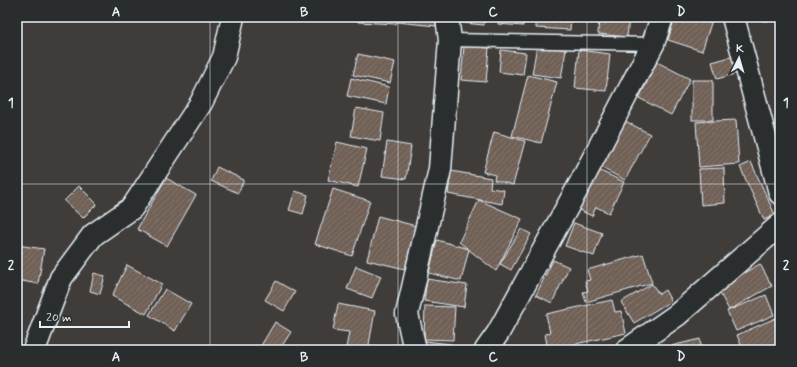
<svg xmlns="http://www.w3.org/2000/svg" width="797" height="367" viewBox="0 0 797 367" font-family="Mynerve,sans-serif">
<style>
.building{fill:url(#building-hatch);stroke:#e8f1f8}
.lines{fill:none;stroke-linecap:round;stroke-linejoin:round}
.lane-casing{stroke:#e8f1f8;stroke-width:15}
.street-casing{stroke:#e8f1f8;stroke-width:25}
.secondary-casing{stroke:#e8f1f8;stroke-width:25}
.lane{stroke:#2a2d2e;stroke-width:12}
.street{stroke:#2a2d2e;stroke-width:22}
.secondary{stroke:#2a2d2e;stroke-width:22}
.grid{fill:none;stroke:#e8f1f8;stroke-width:1;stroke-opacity:0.55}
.neatline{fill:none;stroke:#e8f1f8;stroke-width:1.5}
.grid-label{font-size:13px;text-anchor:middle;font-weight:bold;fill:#e8f1f8}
</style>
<defs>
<pattern id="building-hatch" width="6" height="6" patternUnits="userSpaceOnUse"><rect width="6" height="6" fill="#706057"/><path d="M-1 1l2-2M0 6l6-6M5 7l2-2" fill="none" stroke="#847770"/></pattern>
</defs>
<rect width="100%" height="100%" fill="#3f3c3a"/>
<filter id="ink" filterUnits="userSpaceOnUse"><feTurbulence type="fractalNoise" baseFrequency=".025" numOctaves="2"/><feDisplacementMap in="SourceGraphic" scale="8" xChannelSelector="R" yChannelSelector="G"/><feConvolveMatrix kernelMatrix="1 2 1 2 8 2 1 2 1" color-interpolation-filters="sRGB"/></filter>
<g filter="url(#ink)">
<g class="building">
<polygon points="358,17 396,17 396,24 358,22"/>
<polygon points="398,17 437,17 436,26 397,22"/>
<polygon points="455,17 485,17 484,25 454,22"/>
<polygon points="499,17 524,17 523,26 498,24"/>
<polygon points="536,17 571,17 570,30 536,28"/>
<polygon points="599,17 629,17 627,37 598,34"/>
<polygon points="675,17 713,17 702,51 668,40"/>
<polygon points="762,17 778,17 778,20 763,21"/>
<polygon points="537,45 566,50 561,78 532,74"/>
<polygon points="464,46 489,48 486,82 461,80"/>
<polygon points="501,50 526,53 523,75 499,72"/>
<polygon points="579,50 610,54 606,91 575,88"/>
<polygon points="358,54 395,62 390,83 353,75"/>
<polygon points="738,55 742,72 717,79 712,62"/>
<polygon points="657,62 690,79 671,115 639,98"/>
<polygon points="528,75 557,82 541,143 512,136"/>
<polygon points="351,78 389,87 386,104 347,96"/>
<rect x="692" y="80" width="21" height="40"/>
<polygon points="356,108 384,113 380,141 351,136"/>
<polygon points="736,120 739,164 699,167 696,122"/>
<polygon points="625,121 650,134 625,180 600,167"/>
<polygon points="494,132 525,141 513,185 494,180 495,175 483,172"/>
<polygon points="337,142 367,149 358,187 328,180"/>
<polygon points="387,142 411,146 406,179 382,176"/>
<polygon points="751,162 775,215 764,220 740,167"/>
<polygon points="217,167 244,180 238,193 211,181"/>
<polygon points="724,168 725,203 701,205 699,169"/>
<polygon points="596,169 624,182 609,213 596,207 592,216 577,209"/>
<polygon points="451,171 491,178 490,188 504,190 502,204 448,194"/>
<polygon points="166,178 196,195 167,246 137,229"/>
<polygon points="79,186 97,204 83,218 64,201"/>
<polygon points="333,189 370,201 352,256 315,244"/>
<polygon points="295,191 308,195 303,214 289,210"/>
<polygon points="479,200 522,219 496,271 459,242"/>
<polygon points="378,216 416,226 405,269 367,260"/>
<polygon points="574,223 602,233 594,256 565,246"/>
<polygon points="521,229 531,234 511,270 500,264"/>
<polygon points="437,240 469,249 461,281 429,273"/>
<polygon points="17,245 44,249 38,284 17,280"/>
<polygon points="643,254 652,283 586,302 583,292 588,291 585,281 590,280 587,270"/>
<polygon points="553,260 569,267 552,303 536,295"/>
<polygon points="760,264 772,286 729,310 717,288"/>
<polygon points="127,265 162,284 146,314 112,296"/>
<polygon points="356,266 381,276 372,298 347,289"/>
<polygon points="94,273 105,276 100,294 90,291"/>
<polygon points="427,279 467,285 464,307 424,301"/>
<polygon points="276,281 295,292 284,311 265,300"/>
<polygon points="652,284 659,294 665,290 671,301 634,323 621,302"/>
<polygon points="165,289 191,304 175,331 149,315"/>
<polygon points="766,295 774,315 736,331 727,311"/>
<polygon points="612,300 615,312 621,311 626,333 548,350 545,334 550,333 546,314"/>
<polygon points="338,304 375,311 368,350 346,348 349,332 333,330"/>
<polygon points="425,306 455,307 453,340 424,339"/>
<polygon points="778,317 780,321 780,332 778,333 780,337 780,350 743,350 737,335"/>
<polygon points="275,322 291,332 280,349 281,350 261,350 259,349"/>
<polygon points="700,339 701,346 687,350 672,350 671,346"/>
<polygon points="425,341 451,344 451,350 424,350"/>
</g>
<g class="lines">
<defs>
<polyline id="lane" points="450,40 653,44"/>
<g id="street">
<polyline points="733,17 780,193"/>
<polyline points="34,350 61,278 93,235 132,208 201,103 224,57 233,17"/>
<polyline points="415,350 407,314 440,169 450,40 447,17"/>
<polyline points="486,350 498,333 581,182 653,44 662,17"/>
</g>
<polyline id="secondary" points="627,350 677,315 780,225"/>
</defs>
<use href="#lane" class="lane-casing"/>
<use href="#street" class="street-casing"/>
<use href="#secondary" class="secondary-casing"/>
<use href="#lane" class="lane"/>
<use href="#street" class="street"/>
<use href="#secondary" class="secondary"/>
</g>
</g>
<path class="grid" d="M210,17v333M398,17v333M587,17v333M17,184h763"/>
<rect width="797" height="367" fill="none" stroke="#2a2d2e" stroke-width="44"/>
<g transform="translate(739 58) rotate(5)" stroke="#2a2d2e" stroke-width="3" paint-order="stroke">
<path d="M0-3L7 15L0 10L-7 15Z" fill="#e8f1f8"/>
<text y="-6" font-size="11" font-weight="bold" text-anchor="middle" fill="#e8f1f8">K</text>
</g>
<path d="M40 321v6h89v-6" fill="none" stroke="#e8f1f8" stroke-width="2"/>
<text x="46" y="321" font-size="12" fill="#e8f1f8" stroke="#2a2d2e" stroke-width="3" paint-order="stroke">20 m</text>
<rect x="22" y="22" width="753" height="323" class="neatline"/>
<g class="grid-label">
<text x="116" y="16">A</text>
<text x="304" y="16">B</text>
<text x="493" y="16">C</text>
<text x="681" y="16">D</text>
<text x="11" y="107">1</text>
<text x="786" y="107">1</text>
<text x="11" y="269">2</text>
<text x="786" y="269">2</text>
<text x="116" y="361">A</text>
<text x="304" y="361">B</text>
<text x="493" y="361">C</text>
<text x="681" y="361">D</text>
</g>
</svg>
